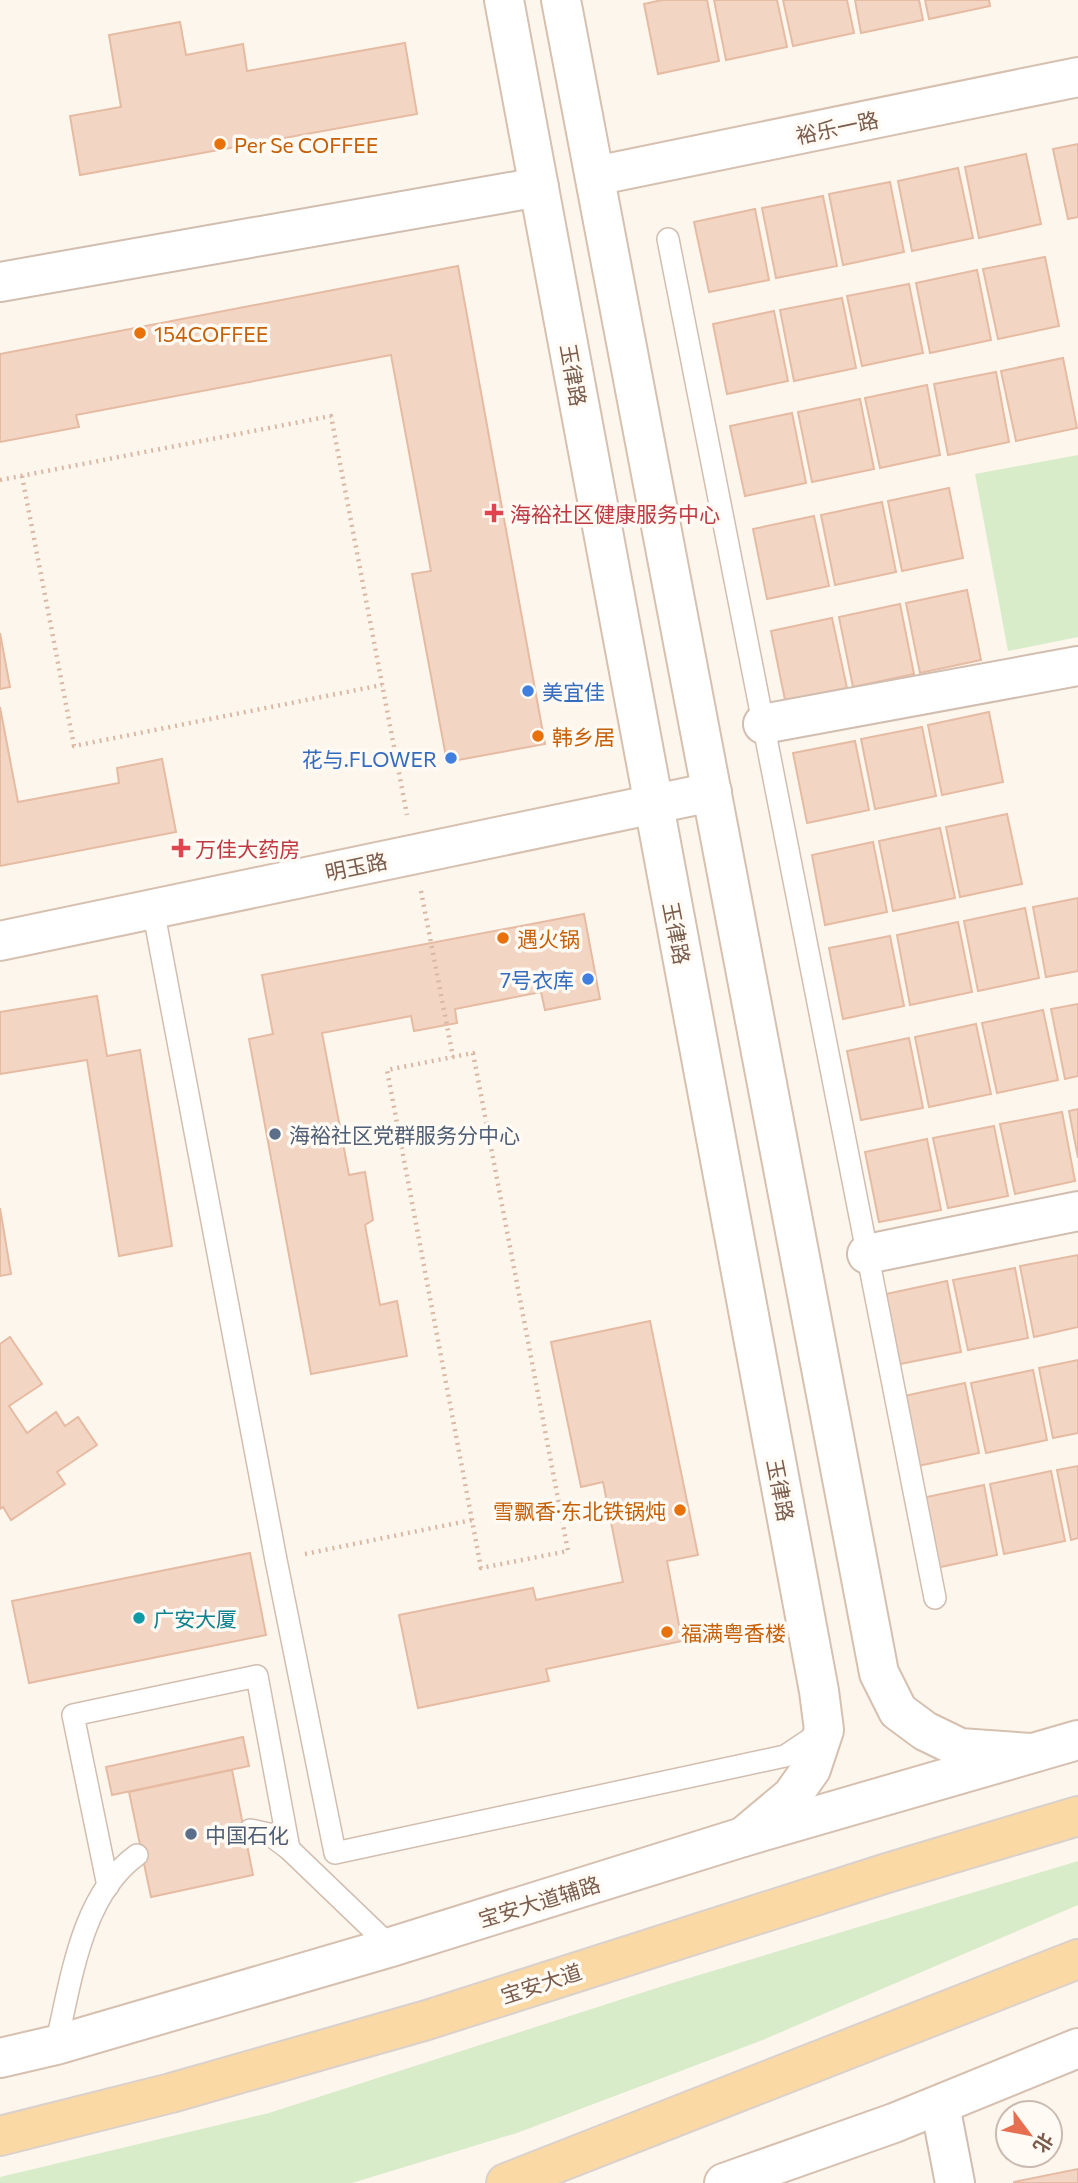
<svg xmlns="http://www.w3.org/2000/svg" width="1078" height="2183" viewBox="0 0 1078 2183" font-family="Commissioner,'Noto Sans SC',sans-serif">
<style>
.green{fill:#d8ecc9}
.building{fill:#f3d5c3;stroke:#e6bba3;stroke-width:2}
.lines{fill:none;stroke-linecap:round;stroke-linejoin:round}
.lane-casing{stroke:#d1beb0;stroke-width:24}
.street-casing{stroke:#d1beb0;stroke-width:42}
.secondary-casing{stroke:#d6c0b0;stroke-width:42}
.primary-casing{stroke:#dad1cd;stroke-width:42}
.path{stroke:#d9b8a5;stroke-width:4.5;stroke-dasharray:2 5;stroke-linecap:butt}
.lane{stroke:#fff;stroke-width:21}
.street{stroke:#fff;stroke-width:38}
.secondary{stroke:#fff;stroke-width:38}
.primary{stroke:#fbd9a5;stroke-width:38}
.food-dot{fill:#e8710a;stroke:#fffaf3;stroke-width:2.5}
.health-dot{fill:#e0444e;stroke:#fffaf3;stroke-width:2.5}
.shop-dot{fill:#3f7fe0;stroke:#fffaf3;stroke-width:2.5}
.service-dot{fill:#5c6f8a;stroke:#fffaf3;stroke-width:2.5}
.culture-dot{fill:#0f9aa8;stroke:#fffaf3;stroke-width:2.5}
.labels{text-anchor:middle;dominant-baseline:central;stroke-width:7;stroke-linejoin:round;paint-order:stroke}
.street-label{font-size:21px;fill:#7a5c4d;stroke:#fffaf3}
.food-label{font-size:21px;fill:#c56008;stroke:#fffaf3;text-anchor:start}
.health-label{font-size:21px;fill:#be3a42;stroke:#fffaf3;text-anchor:start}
.shop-label{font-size:21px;fill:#366cbe;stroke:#fffaf3;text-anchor:end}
.service-label{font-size:21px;fill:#4e5e75;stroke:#fffaf3;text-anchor:start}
.culture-label{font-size:21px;fill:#0d838f;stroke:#fffaf3;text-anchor:start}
</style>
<rect width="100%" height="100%" fill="#fdf6ec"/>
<g class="green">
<polygon points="1078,455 1078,637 1008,651 975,474"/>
<polygon points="1078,1861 1078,1905 765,2039 517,2133 352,2183 0,2183 0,2177 269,2113 669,1984"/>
</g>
<g class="building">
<polygon points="662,0 707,0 719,61 658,74 644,4"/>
<polygon points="714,0 777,0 787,47 726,60"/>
<polygon points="783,0 847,0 854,33 793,46"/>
<polygon points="855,0 919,0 923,20 861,33"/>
<polygon points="925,0 989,0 990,6 929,19"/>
<polygon points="180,22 186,55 243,44 247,71 405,43 417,114 80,175 70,116 121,107 109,35"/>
<polygon points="1078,144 1078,217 1068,219 1053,149"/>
<polygon points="1026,154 1041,224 979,238 965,167"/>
<polygon points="958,168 973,238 912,251 898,181"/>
<polygon points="890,182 904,252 843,265 829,194"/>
<polygon points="823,196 837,266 776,278 762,208"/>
<polygon points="755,209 769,280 709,292 694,222"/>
<polygon points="1045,257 1059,326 998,339 983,269"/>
<polygon points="458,266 545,744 447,762 412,574 431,571 391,355 76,415 79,427 0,442 0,354"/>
<polygon points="977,270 991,340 930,353 916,283"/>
<polygon points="909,284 923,353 862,366 847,296"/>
<polygon points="842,298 856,368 794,381 780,310"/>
<polygon points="774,311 788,381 727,394 713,324"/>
<polygon points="1063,358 1077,428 1016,441 1001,371"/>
<polygon points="996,372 1009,442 948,455 934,384"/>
<polygon points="927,385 940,455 880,468 865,398"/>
<polygon points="860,399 874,469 812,482 798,412"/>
<polygon points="792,413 806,483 745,496 730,426"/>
<polygon points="949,488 963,558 902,571 888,501"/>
<polygon points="882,502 896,572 835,585 821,515"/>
<polygon points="814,516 829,586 767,599 753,529"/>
<polygon points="967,590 981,660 920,673 906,603"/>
<polygon points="900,604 914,674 853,687 839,617"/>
<polygon points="832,618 847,688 785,700 771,631"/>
<polygon points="0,633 10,687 0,689"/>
<polygon points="0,707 18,802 119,783 117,768 162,759 176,832 0,866"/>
<polygon points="989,712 1003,782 942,795 928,725"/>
<polygon points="922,727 936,796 875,809 861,739"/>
<polygon points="855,741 869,810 807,823 793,753"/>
<polygon points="1007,814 1022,884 960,897 946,827"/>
<polygon points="940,828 955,898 893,911 879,841"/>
<polygon points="873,842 887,912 825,925 812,855"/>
<polygon points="1078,898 1078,971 1046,977 1033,907"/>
<polygon points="1025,908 1039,978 978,991 964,921"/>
<polygon points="584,914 600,999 545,1010 541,992 455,1009 457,1023 414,1031 411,1016 322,1033 349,1175 365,1172 373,1220 365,1225 380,1305 397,1301 407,1356 311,1374 249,1039 273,1034 262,975"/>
<polygon points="958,922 972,992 910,1005 897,935"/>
<polygon points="890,936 904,1006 843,1019 829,948"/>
<polygon points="97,996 107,1056 140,1050 172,1246 119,1256 87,1060 0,1074 0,1012"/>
<polygon points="1078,1004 1078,1076 1065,1079 1051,1009"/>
<polygon points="1043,1010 1058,1080 997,1093 982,1023"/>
<polygon points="976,1024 991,1094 929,1107 915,1037"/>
<polygon points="909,1038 923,1108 861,1120 847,1051"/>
<polygon points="1078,1109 1078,1158 1069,1111"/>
<polygon points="1062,1112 1075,1181 1015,1194 1000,1124"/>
<polygon points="994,1126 1008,1196 948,1208 933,1138"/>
<polygon points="927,1139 941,1210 879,1222 865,1152"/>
<polygon points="0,1208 11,1274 0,1276"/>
<polygon points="1078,1255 1078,1327 1034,1337 1020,1266"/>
<polygon points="1015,1268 1028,1338 968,1350 953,1280"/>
<polygon points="947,1281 961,1352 900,1364 886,1294"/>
<polygon points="650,1321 698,1555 667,1561 682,1641 546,1669 549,1681 418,1708 399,1615 533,1588 536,1600 623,1582 603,1482 581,1487 551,1342"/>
<polygon points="10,1337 42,1384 9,1406 27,1433 56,1412 65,1426 78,1417 97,1445 57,1472 65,1484 11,1520 3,1507 0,1509 0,1344"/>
<polygon points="1078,1360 1078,1433 1053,1438 1039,1368"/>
<polygon points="1033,1370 1047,1440 986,1453 971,1383"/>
<polygon points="965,1383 979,1453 918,1466 904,1396"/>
<polygon points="1078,1466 1078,1538 1071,1540 1057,1470"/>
<polygon points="1051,1471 1065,1541 1004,1554 990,1484"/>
<polygon points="984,1485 997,1555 936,1568 922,1498"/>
<polygon points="250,1553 266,1635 29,1683 12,1601"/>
<polygon points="243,1737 249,1766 112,1795 106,1767"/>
<polygon points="232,1770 253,1875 151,1897 129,1792"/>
<polygon points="1078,2169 1078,2183 1014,2183 1014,2182"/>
</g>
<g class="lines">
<defs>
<g id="lane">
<polyline points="668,239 935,1598"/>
<polyline points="153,909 276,1560 335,1853 785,1756 821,1732"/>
<polyline points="250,1830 269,1834 289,1849 391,1947"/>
<polyline points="108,1886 73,1715 257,1676 289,1849"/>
<path d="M56,2045c15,-63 25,-150 81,-190"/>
</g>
<g id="street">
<polyline points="0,282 539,187"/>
<polyline points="763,724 1078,666"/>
<polyline points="867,1254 1078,1211"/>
<polyline points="940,2105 955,2183"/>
</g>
<g id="secondary">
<polyline points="504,0 819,1691 824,1730 811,1769 792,1796 743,1837"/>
<polyline points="561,0 879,1673 898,1711 925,1731 960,1748 1031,1753"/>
<polyline points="595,176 1078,77"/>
<polyline points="0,941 712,792"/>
<polyline points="0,2058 56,2045 391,1947 743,1837 1078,1740"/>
<polyline points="724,2183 894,2123 1078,2048"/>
</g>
<g id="primary">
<polyline points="0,2136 171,2093 427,2020 887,1873 1078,1816"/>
<polyline points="506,2183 1078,1959"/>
</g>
</defs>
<use href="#lane" class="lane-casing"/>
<use href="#street" class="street-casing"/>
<use href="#secondary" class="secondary-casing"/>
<use href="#primary" class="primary-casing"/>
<g class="path">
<polyline points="22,476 74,746 382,685"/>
<polyline points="0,480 331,416 407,815"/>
<polyline points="421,891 453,1057"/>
<polygon points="473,1053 568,1551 481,1568 387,1070"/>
<polyline points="305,1554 472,1520"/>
</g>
<use href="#lane" class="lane"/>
<use href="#street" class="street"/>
<use href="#secondary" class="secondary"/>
<use href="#primary" class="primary"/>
</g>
<g class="food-dot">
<circle cx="220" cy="144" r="7"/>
<circle cx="140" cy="333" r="7"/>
<circle cx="538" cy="736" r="7"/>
<circle cx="503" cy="938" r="7"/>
<circle cx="680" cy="1510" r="7"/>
<circle cx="667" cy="1632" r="7"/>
</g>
<g class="health-dot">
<path d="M490.5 502.5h7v7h7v7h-7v7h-7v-7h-7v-7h7z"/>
<path d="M177.5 837.5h7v7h7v7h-7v7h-7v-7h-7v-7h7z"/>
</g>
<g class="shop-dot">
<circle cx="528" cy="691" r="7"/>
<circle cx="451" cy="758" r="7"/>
<circle cx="588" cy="979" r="7"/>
</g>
<g class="service-dot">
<circle cx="275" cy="1134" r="7"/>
<circle cx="191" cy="1834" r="7"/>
</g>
<circle class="culture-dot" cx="139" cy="1618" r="7"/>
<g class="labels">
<g class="street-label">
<text transform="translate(837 127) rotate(-12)">裕乐一路</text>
<text transform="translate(574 375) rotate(80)">玉律路</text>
<text transform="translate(356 866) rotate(-12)">明玉路</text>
<text transform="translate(677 933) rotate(79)">玉律路</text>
<text transform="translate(781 1490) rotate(79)">玉律路</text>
<text transform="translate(539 1901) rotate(-17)">宝安大道辅路</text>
<text transform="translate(541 1983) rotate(-18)">宝安大道</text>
</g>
<g class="food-label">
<text x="234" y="144">Per Se COFFEE</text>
<text x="154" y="333">154COFFEE</text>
<text x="552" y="736">韩乡居</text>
<text x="517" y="938">遇火锅</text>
<text x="666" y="1510" text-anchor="end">雪飘香·东北铁锅炖</text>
<text x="681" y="1632">福满粤香楼</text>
</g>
<g class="health-label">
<text x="510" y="513">海裕社区健康服务中心</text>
<text x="195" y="848">万佳大药房</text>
</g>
<g class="shop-label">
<text x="542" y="691" text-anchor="start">美宜佳</text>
<text x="437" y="758">花与.FLOWER</text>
<text x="574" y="979">7号衣库</text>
</g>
<g class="service-label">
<text x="289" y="1134">海裕社区党群服务分中心</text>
<text x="205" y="1834">中国石化</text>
</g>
<g class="culture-label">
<text x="153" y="1618">广安大厦</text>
</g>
</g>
<g transform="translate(1029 2134) rotate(122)"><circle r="33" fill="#fffaf3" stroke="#cabbb1" stroke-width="2"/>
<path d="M0-5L12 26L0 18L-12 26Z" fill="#e76f51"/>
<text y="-10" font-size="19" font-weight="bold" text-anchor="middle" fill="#7a5c4d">北</text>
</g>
</svg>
